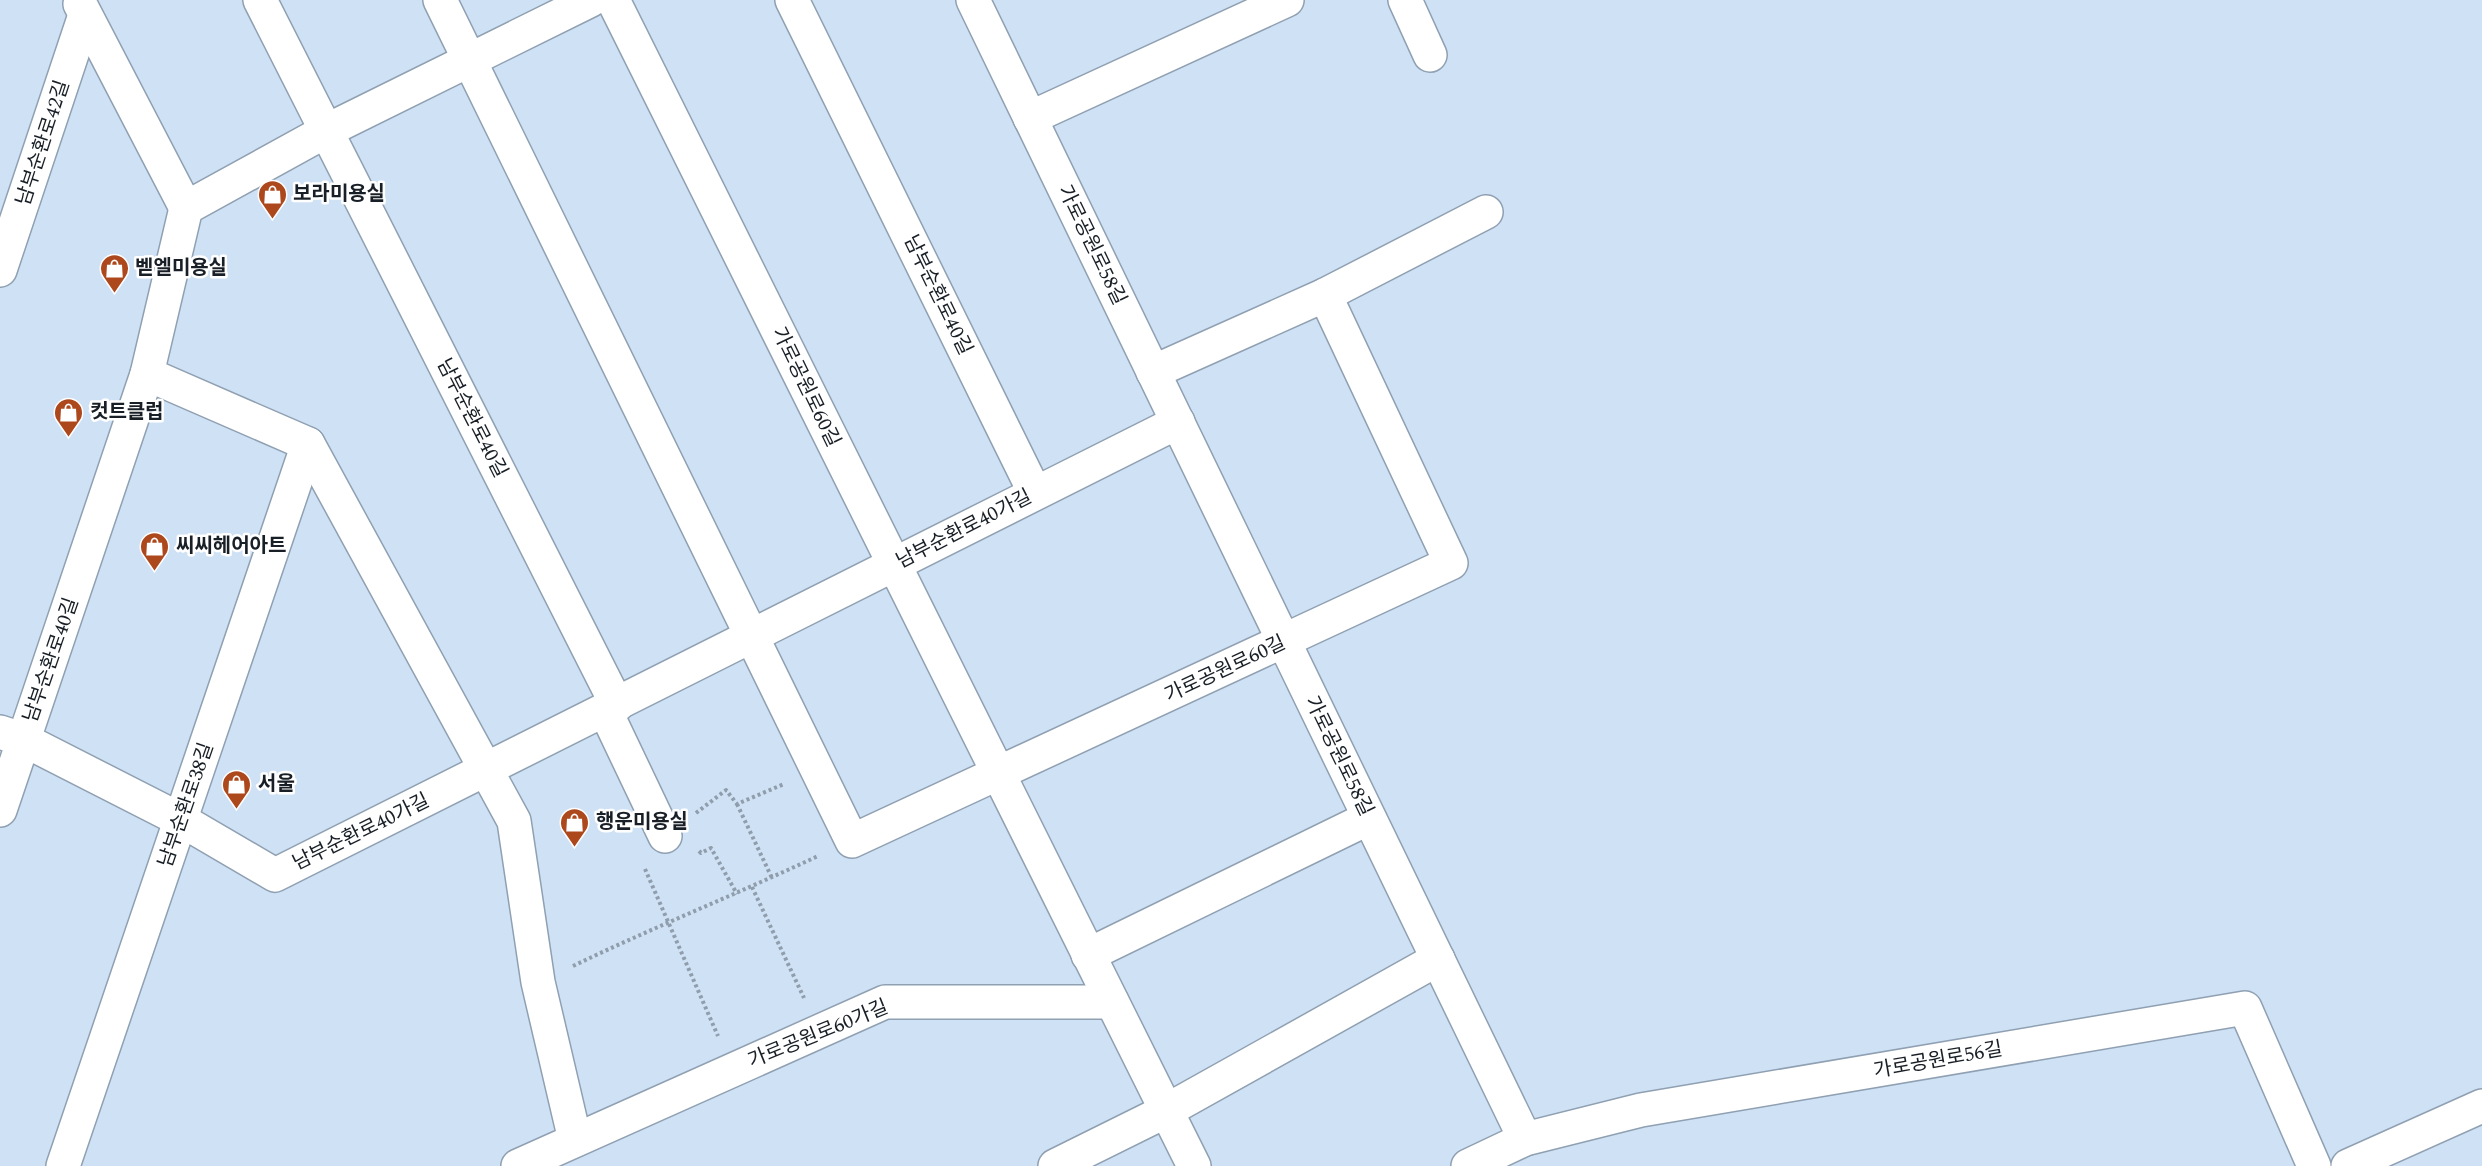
<svg xmlns="http://www.w3.org/2000/svg" width="2482" height="1166" viewBox="0 0 2482 1166" font-family="Spectral,'Noto Sans KR',serif">
<style>
.lines{fill:none;stroke-linecap:round;stroke-linejoin:round}
.minor-casing{stroke:#8fa0b2;stroke-width:36}
.major-casing{stroke:#8fa0b2;stroke-width:36}
.path{stroke:#8f9dac;stroke-width:4;stroke-dasharray:3 3;stroke-linecap:butt}
.minor{stroke:#fff;stroke-width:33}
.major{stroke:#fff;stroke-width:33}
.labels{text-anchor:middle;dominant-baseline:central;stroke-width:5;stroke-linejoin:round;paint-order:stroke}
.street-label{font-size:20px;fill:#191f26;stroke:#fff}
.poi-label{font-size:20px;font-weight:bold;fill:#191f26;stroke:#fff;text-anchor:start}
</style>
<rect width="100%" height="100%" fill="#cfe1f4"/>
<g class="lines">
<defs>
<g id="minor">
<polyline points="260,0 617,705"/>
<polyline points="440,0 852,841 1451,563 1325,295"/>
<polyline points="613,0 1194,1166"/>
<polyline points="792,0 1035,493"/>
<polyline points="973,0 1525,1139"/>
<polyline points="1405,0 1430,55"/>
<polyline points="80,4 186,208"/>
<polyline points="1030,118 1287,0"/>
<polyline points="0,270 85,15"/>
<polyline points="1153,372 1325,295 1486,212"/>
<polyline points="147,374 308,444 514,821 538,982 575,1140"/>
<polyline points="605,710 665,836"/>
<polyline points="0,732 24,740 181,820 275,875 1178,422"/>
<polyline points="0,810 147,374 186,208 326,131 591,0"/>
<polyline points="1088,955 1369,818"/>
<polyline points="63,1166 308,444"/>
<polyline points="518,1166 885,1002 1112,1002"/>
<polyline points="1055,1166 1166,1111 1438,959"/>
<polyline points="1468,1166 1525,1139 1641,1110 2245,1008 2314,1166"/>
</g>
<polyline id="major" points="2348,1166 2482,1106"/>
</defs>
<use href="#minor" class="minor-casing"/>
<use href="#major" class="major-casing"/>
<g class="path">
<polyline points="737,804 772,878"/>
<polyline points="696,813 726,790 737,804 784,784"/>
<polyline points="699,851 701,853 711,848 737,894"/>
<polyline points="645,869 718,1036"/>
<polyline points="752,887 804,998"/>
<path d="M573,966c81,-39 164,-72 245,-110"/>
</g>
<use href="#minor" class="minor"/>
<use href="#major" class="major"/>
</g>
<defs>
<symbol id="shop-pin" viewBox="-11 -11 22 30"><path d="M0 17L-7.5 6A9.5 9.5 0 1 1 7.5 6Z" fill="#ad481d" stroke="#fff"/><path d="M-5-2.5h2.3a2.7 3.5 0 0 1 5.4 0H5L5.5 6h-11ZM-1.5-2.5h3a1.5 2.3 0 0 0-3 0Z" fill="#fff"/></symbol>
</defs>
<g fill-rule="evenodd">
<use href="#shop-pin" x="256" y="178" width="33" height="45"/>
<use href="#shop-pin" x="98" y="252" width="33" height="45"/>
<use href="#shop-pin" x="52" y="396" width="33" height="45"/>
<use href="#shop-pin" x="138" y="530" width="33" height="45"/>
<use href="#shop-pin" x="220" y="768" width="33" height="45"/>
<use href="#shop-pin" x="558" y="806" width="33" height="45"/>
</g>
<g class="labels">
<g class="street-label">
<text transform="translate(43 143) rotate(-72)">남부순환로42길</text>
<text transform="translate(1092 245) rotate(64)">가로공원로58길</text>
<text transform="translate(938 295) rotate(64)">남부순환로40길</text>
<text transform="translate(806 387) rotate(64)">가로공원로60길</text>
<text transform="translate(472 418) rotate(63)">남부순환로40길</text>
<text transform="translate(964 529) rotate(-27)">남부순환로40가길</text>
<text transform="translate(51 660) rotate(-71)">남부순환로40길</text>
<text transform="translate(1225 669) rotate(-25)">가로공원로60길</text>
<text transform="translate(1339 756) rotate(64)">가로공원로58길</text>
<text transform="translate(186 805) rotate(-71)">남부순환로38길</text>
<text transform="translate(361 832) rotate(-26)">남부순환로40가길</text>
<text transform="translate(818 1034) rotate(-22)">가로공원로60가길</text>
<text transform="translate(1938 1060) rotate(-10)">가로공원로56길</text>
</g>
<g class="poi-label">
<text x="293" y="194">보라미용실</text>
<text x="135" y="268">벧엘미용실</text>
<text x="90" y="412">컷트클럽</text>
<text x="176" y="546">씨씨헤어아트</text>
<text x="258" y="784">서울</text>
<text x="596" y="822">행운미용실</text>
</g>
</g>
</svg>
